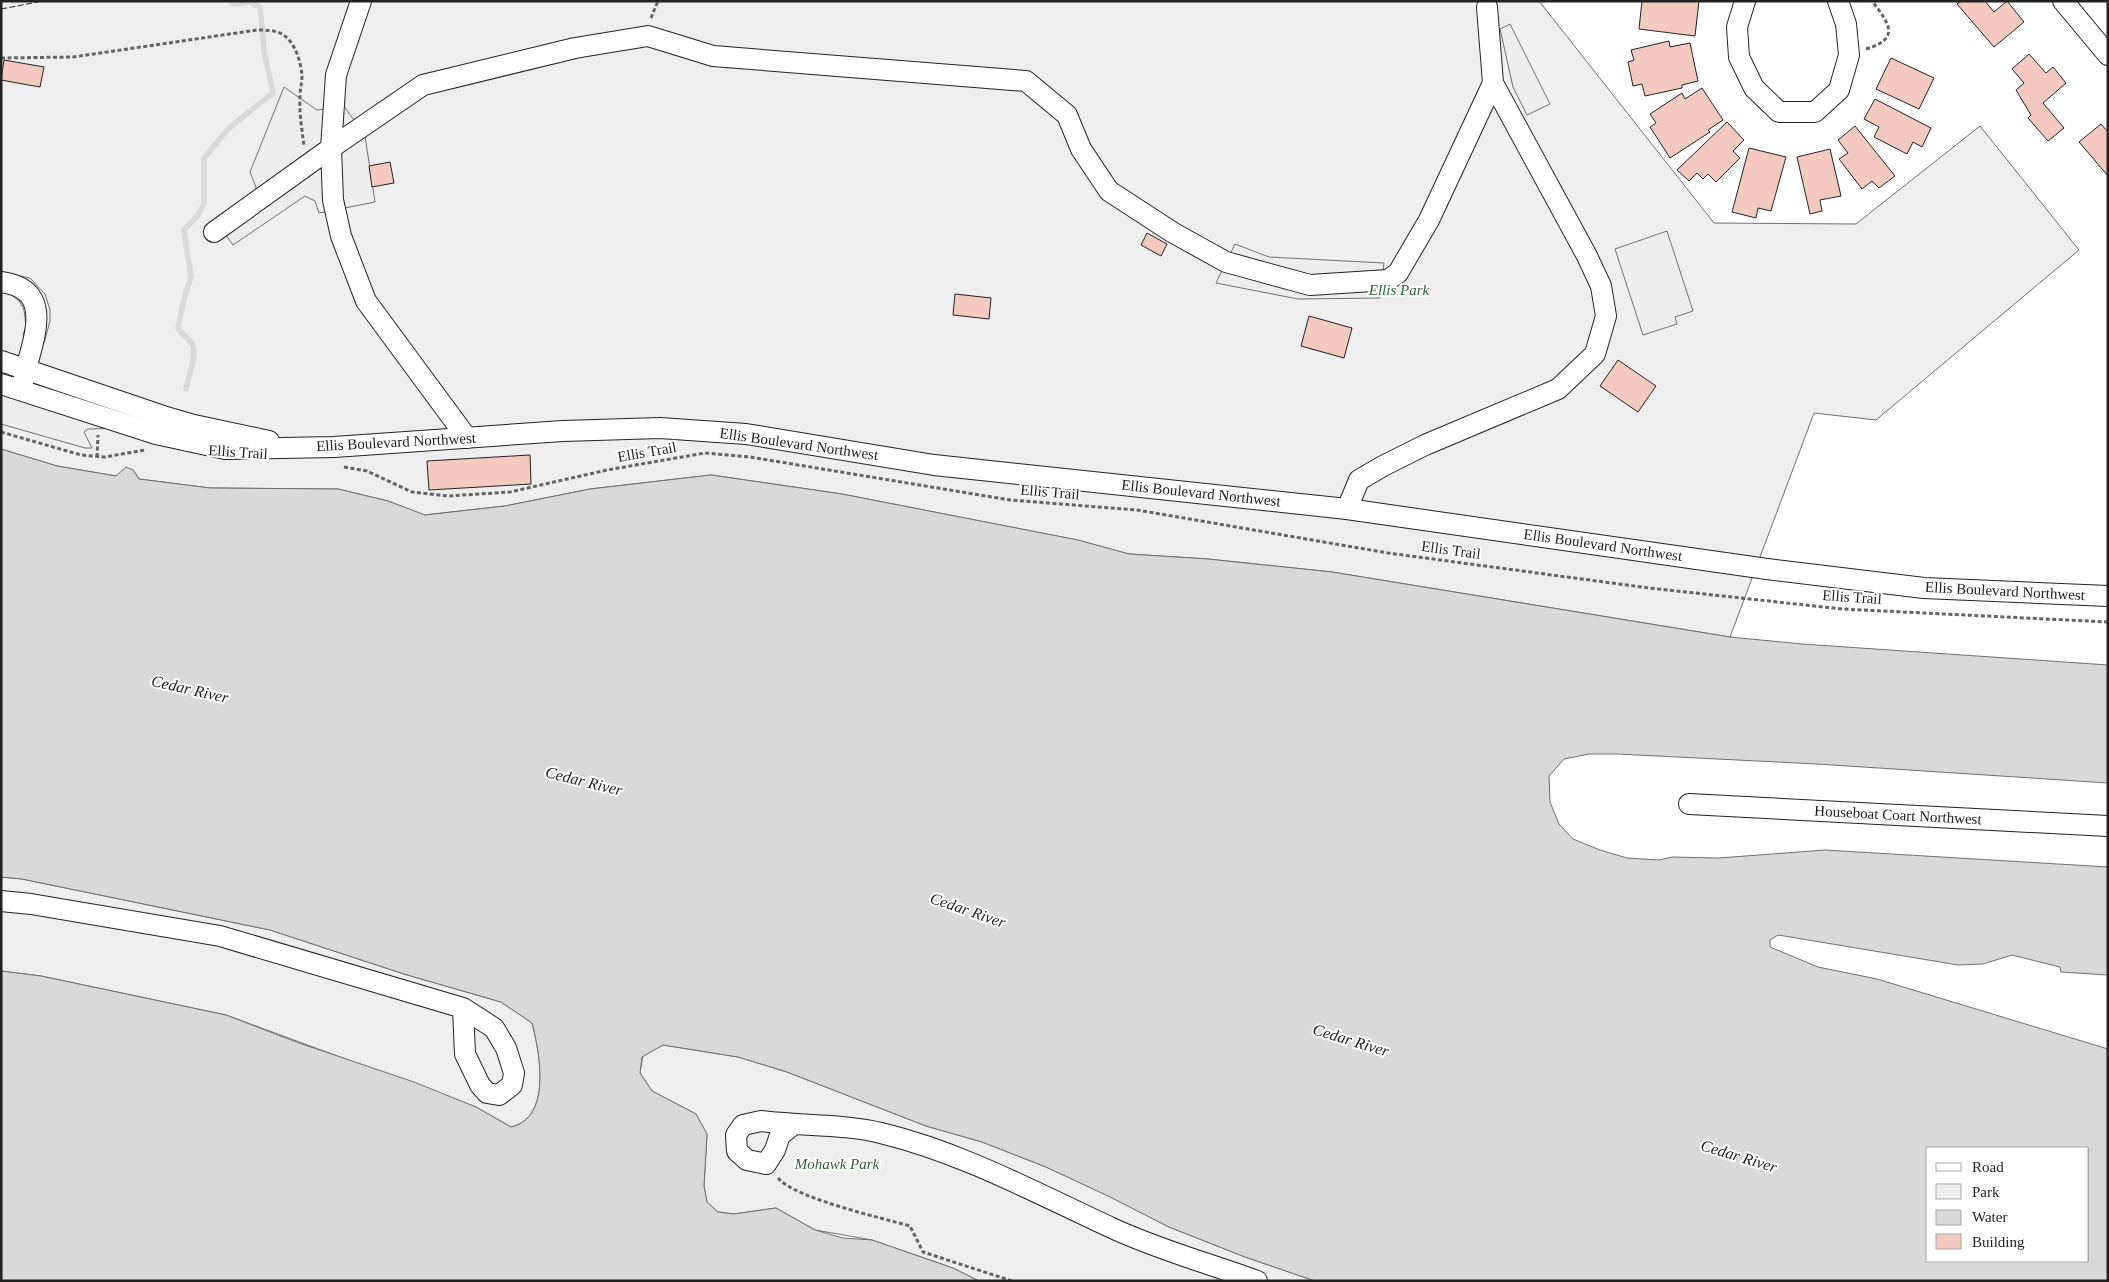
<svg xmlns="http://www.w3.org/2000/svg" width="2109" height="1282" viewBox="0 0 2109 1282" font-family="'Times New Roman',serif">
<style>
.green{fill:#eee;stroke:#6f6f6f}
.parking{fill:#ededed;stroke:#6f6f6f}
.water{fill:#d9d9d9;stroke:#6f6f6f;fill-rule:evenodd}
.lines{fill:none;stroke-linecap:round;stroke-linejoin:round}
.stream{stroke:#d9d9d9;stroke-width:5.5}
.building{fill:#f3c9c0;stroke:#222}
.minor-casing{stroke:#222;stroke-width:22}
.path{stroke:#646464;stroke-width:3;stroke-dasharray:4 2.5;stroke-linecap:butt}
.minor{stroke:#fff;stroke-width:20}
.fence{stroke:#222;stroke-width:1;stroke-dasharray:6 2.5;stroke-linecap:butt}
.labels{text-anchor:middle;dominant-baseline:central;stroke-width:4;stroke-linejoin:round;paint-order:stroke}
.park-label{font-size:15px;font-style:italic;fill:#2f5e38;stroke:#fff}
.street-label{font-size:15px;fill:#222;stroke:#fff}
.water-label{font-size:16px;font-style:italic;fill:#222;stroke:#fff}
</style>
<rect width="100%" height="100%" fill="#fff"/>
<g class="green">
<polygon points="1,1 1539,1 1714,223 1856,224 1980,126 2079,250 1876,420 1814,413 1730,637 1332,572 1208,559 1129,554 1077,540 842,494 711,475 590,489 505,506 424,515 388,501 338,489 210,488 139,479 133,470 116,476 57,466 1,449"/>
<path d="M1,877l21,2 248,51 134,44 97,28 31,21c8,31 20,94 -21,104l-35,-20 -250,-92 -185,-39 -40,-5z"/>
<polygon points="663,1045 738,1057 787,1072 926,1126 982,1142 1046,1167 1109,1196 1169,1227 1245,1257 1315,1281 979,1281 953,1268 872,1240 815,1230 776,1208 734,1214 718,1212 707,1202 704,1186 707,1135 696,1114 652,1091 640,1073 643,1055"/>
</g>
<g class="parking">
<polygon points="1510,24 1550,104 1527,115 1513,87 1500,29"/>
<polygon points="284,87 317,110 344,106 365,136 375,202 319,213 315,201 305,196 233,245 219,225 255,191 256,187 250,172"/>
<polygon points="1667,231 1693,311 1675,317 1677,324 1643,335 1615,249"/>
<polygon points="1235,244 1269,257 1384,263 1380,298 1298,299 1216,283"/>
<polygon points="1,272 30,278 45,294 50,310 50,321 44,343 23,335 26,326 24,310 20,302 12,295 1,291"/>
<polygon points="1,389 121,428 88,429 84,432 92,448 85,448 1,424"/>
</g>
<path class="water" d="M1,449l56,17 59,10 10,-9 7,3 6,9 71,9 128,1 50,12 37,14 80,-9 85,-17 121,-14 131,19 236,46 51,14 79,5 124,13 398,65 72,7 306,21v118l-291,-19 -199,-10h-29l-25,5 -15,17 1,26 9,22 14,15 27,11 27,8 32,2 13,-3 47,1 106,-8 283,17v108l-47,-3 -1,-5 -48,-12 -29,9 -25,1 -180,-30 -8,5v7l48,20 59,12 231,70v232h-793l-70,-24 -76,-30 -61,-31 -62,-29 -64,-25 -56,-16 -139,-54 -49,-15 -75,-12 -21,12 -2,16 12,18 44,23 11,20 -3,52 3,16 11,10 16,2 42,-6 39,22 28,8 29,2 81,28 26,13h-978v-310l40,5 185,39 73,28 115,39 62,25 35,20c41,-9 29,-74 21,-104l-31,-21 -97,-28 -134,-44 -248,-51 -21,-2zM1928,1148h160v113h-160z"/>
<g class="lines">
<path class="stream" d="M186,389c2,-11 12,-36 6,-45 -4,-6 -10,-10 -14,-15l5,-26 8,-26 -7,-47 14,-15 6,-11v-46l25,-30 44,-35 -9,-42 -4,-44 -10,-5 -15,2 -5,-3"/>
</g>
<g class="building">
<polygon points="1642,1 1699,1 1695,36 1639,29"/>
<polygon points="1961,1 1985,1 1994,12 2007,1 2024,22 1994,47 1957,4"/>
<polygon points="1669,41 1670,47 1690,43 1698,81 1682,85 1682,88 1645,96 1642,84 1633,86 1628,62 1634,60 1631,50"/>
<polygon points="2029,54 2046,73 2053,67 2066,83 2043,103 2064,128 2048,141 2028,118 2031,115 2016,90 2024,83 2012,69"/>
<polygon points="1891,58 1934,78 1919,109 1876,89"/>
<polygon points="4,60 44,67 40,87 1,80"/>
<polygon points="1702,88 1723,120 1708,130 1710,132 1670,158 1650,127 1656,123 1650,114 1682,93 1685,99"/>
<polygon points="1875,99 1931,128 1922,147 1913,142 1907,154 1874,137 1879,127 1864,119"/>
<polygon points="1727,122 1744,140 1733,151 1740,158 1716,182 1708,174 1703,179 1697,173 1689,181 1677,170"/>
<polygon points="2101,124 2108,132 2108,176 2079,142"/>
<polygon points="1855,126 1895,176 1879,188 1872,181 1862,189 1839,159 1848,153 1838,140"/>
<polygon points="1749,148 1786,157 1771,211 1758,208 1756,218 1732,212"/>
<polygon points="1830,149 1841,196 1820,200 1822,211 1810,214 1797,157"/>
<polygon points="390,162 394,183 372,187 369,166"/>
<polygon points="1147,233 1167,244 1161,256 1141,245"/>
<polygon points="955,294 991,298 989,319 953,315"/>
<polygon points="1309,316 1352,328 1344,358 1301,346"/>
<polygon points="1618,360 1656,386 1638,412 1600,386"/>
<polygon points="530,455 531,484 429,490 427,461"/>
</g>
<g class="lines">
<defs>
<g id="minor">
<polyline points="1745,1 1737,27 1739,57 1754,88 1779,112 1815,112 1839,90 1849,55 1846,24 1838,1"/>
<polyline points="2063,1 2108,55"/>
<polyline points="214,232 331,148 336,75 361,1"/>
<path d="M1,282c58,8 29,63 22,100"/>
<polyline points="1,361 163,416 194,425 269,441"/>
<polyline points="1,384 156,434 225,449 334,447 563,431 660,428 746,434 934,465 1347,509 1767,569 1924,588 2108,596"/>
<polyline points="467,438 366,301 341,236 333,200 331,148 423,85 575,48 648,36 713,56 1026,81 1067,115 1081,149 1109,191 1172,232 1226,262 1310,285 1388,280 1398,273 1429,220 1493,83"/>
<polyline points="1347,509 1359,480 1383,466 1425,445 1558,389 1595,354 1606,316 1601,286 1587,256 1493,83 1487,7"/>
<polyline points="1689,804 2108,826"/>
<polyline points="1,901 31,904 220,936 463,1008 494,1028 506,1048 514,1073 512,1085 499,1095 487,1093 480,1085 465,1054 463,1008"/>
<path d="M793,1125l-13,10 -5,15 -9,14 -19,-4 -10,-9 -1,-16 7,-10 18,-4c38,5 85,3 120,12 82,20 155,60 231,95 47,22 96,35 145,53"/>
</g>
</defs>
<use href="#minor" class="minor-casing"/>
<g class="path">
<polyline points="651,18 658,1"/>
<path d="M1866,49c35,-10 23,-26 6,-48"/>
<path d="M1,58l72,-1 184,-27c8,0 16,0 23,3 15,7 21,29 22,43 0,7 -2,13 -2,20 -1,16 2,34 4,50"/>
<polyline points="1,432 81,455 105,457 145,450"/>
<polyline points="97,457 98,435"/>
<polyline points="344,467 367,471 412,492 448,496 510,492 607,470 705,453 750,457 1010,500 1137,510 1388,553 1649,588 1842,609 2108,622"/>
<path d="M778,1178c16,20 104,40 132,48l13,26 89,29"/>
</g>
<use href="#minor" class="minor"/>
<polyline class="fence" points="1,9 43,1"/>
</g>
<g class="labels">
<g class="park-label">
<text x="1399" y="290">Ellis Park</text>
<text x="837" y="1164">Mohawk Park</text>
</g>
<g class="street-label">
<text transform="translate(396 442) rotate(-3)">Ellis Boulevard Northwest</text>
<text transform="translate(799 444) rotate(8)">Ellis Boulevard Northwest</text>
<text transform="translate(238 452) rotate(4)">Ellis Trail</text>
<text transform="translate(647 452) rotate(-10)">Ellis Trail</text>
<text transform="translate(1050 492) rotate(5)">Ellis Trail</text>
<text transform="translate(1201 493) rotate(6)">Ellis Boulevard Northwest</text>
<text transform="translate(1603 545) rotate(8)">Ellis Boulevard Northwest</text>
<text transform="translate(1451 550) rotate(8)">Ellis Trail</text>
<text transform="translate(2005 591) rotate(3)">Ellis Boulevard Northwest</text>
<text transform="translate(1852 597) rotate(4)">Ellis Trail</text>
<text transform="translate(1898 815) rotate(3)">Houseboat Coart Northwest</text>
</g>
<g class="water-label">
<text transform="translate(190 689) rotate(13)">Cedar River</text>
<text transform="translate(584 781) rotate(14)">Cedar River</text>
<text transform="translate(968 910) rotate(19)">Cedar River</text>
<text transform="translate(1351 1040) rotate(17)">Cedar River</text>
<text transform="translate(1739 1156) rotate(17)">Cedar River</text>
</g>
</g>
<rect width="2109" height="1282" fill="none" stroke="#222222" stroke-width="5"/>
<rect x="1926" y="1147" width="162" height="115" fill="#ffffff" stroke="#a7a7a7"/>
<rect x="1936" y="1163" width="25" height="8" fill="#ffffff" stroke="#a7a7a7"/>
<text x="1972" y="1172" font-size="15" fill="#222222">Road</text>
<rect x="1936" y="1184" width="25" height="15" fill="#eeeeee" stroke="#a7a7a7"/>
<text x="1972" y="1197" font-size="15" fill="#222222">Park</text>
<rect x="1936" y="1210" width="25" height="15" fill="#d9d9d9" stroke="#a7a7a7"/>
<text x="1972" y="1222" font-size="15" fill="#222222">Water</text>
<rect x="1936" y="1234" width="25" height="15" fill="#f3c9c0" stroke="#a7a7a7"/>
<text x="1972" y="1247" font-size="15" fill="#222222">Building</text>
</svg>
